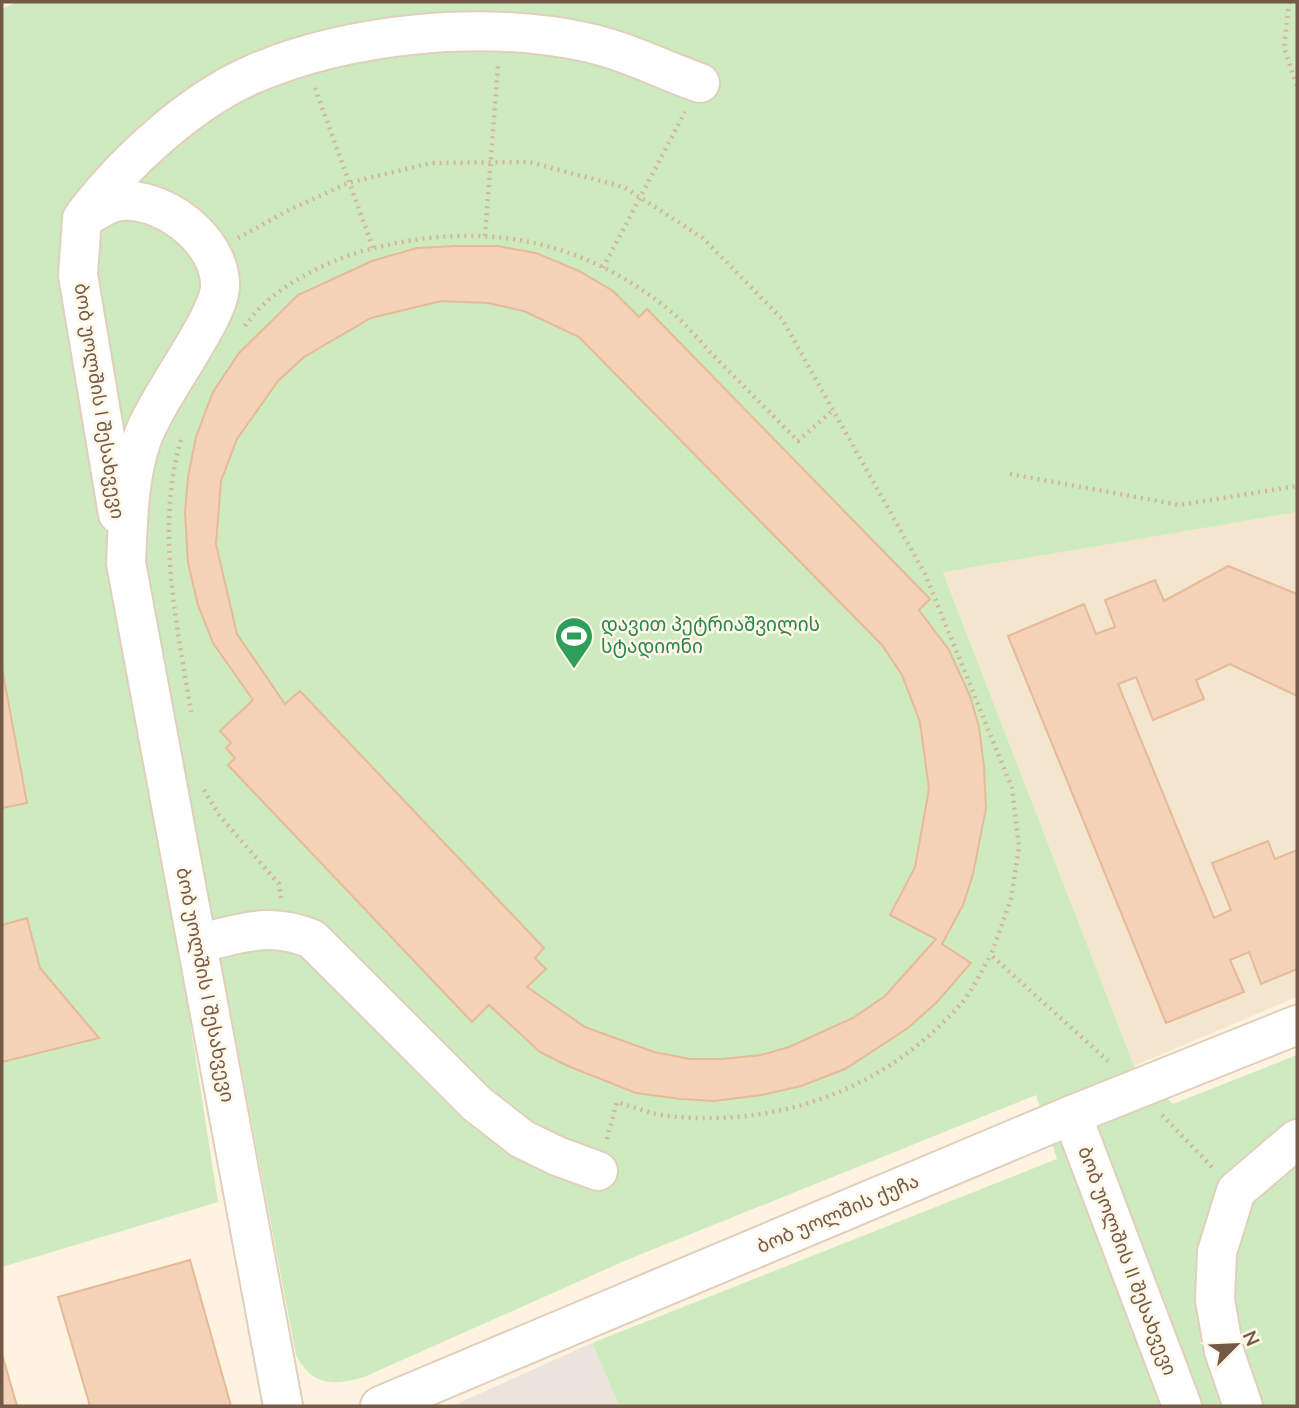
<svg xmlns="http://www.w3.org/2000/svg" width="1299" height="1408" viewBox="0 0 1299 1408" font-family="'Nunito Sans','Noto Sans Georgian',sans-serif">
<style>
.residential{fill:#f4e5ce}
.industrial{fill:#ebe4dc}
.green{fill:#ceeabf}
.building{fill:#f3d2b7;stroke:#e6b997;stroke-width:2;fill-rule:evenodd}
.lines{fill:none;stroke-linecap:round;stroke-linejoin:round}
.minor-casing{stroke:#e1cfbc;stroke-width:42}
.path{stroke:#d7b59b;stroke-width:4.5;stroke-dasharray:2 5;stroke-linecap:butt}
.minor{stroke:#fff;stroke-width:38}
.labels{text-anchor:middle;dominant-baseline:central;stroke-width:5;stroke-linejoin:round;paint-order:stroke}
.street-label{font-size:19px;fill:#745947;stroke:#fff7e7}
.leisure-label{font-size:19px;fill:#27864d;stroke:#fff7e7;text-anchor:start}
</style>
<rect width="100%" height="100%" fill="#fdf3e0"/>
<polygon class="residential" points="1297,512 1297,997 1134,1066 943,571"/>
<polygon class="industrial" points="592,1343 619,1406 452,1406"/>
<path class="green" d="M17,2h1280v510l-354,60 191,494 39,38 124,-49v351h-678l-27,-63 465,-184 -21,-64 -407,164 -265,118c-31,9 -52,9 -68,-22l-67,-352 -41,6 30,193 -216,65v-1258z"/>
<g class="building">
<path d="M456,246h41l39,7 43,18 34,20 26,26 8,-8 283,290 -11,11 30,40 21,46 9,31 5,40 2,41 -13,66 -10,31 -21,39 29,19 -34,39 -29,26 -63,41 -44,17 -39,9 -48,6 -33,-2 -45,-6 -68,-27 -28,-14 -51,-47 -17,17 -244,-257 7,-7 -9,-10 5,-5 -11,-12 33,-31 -40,-57 -15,-38 -10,-42 -3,-50 3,-36 8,-40 17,-45 26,-39 59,-58 74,-34 45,-13zM441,301l47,2 36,8 55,26 303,308 20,30 18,47 9,67 -14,78 -25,48 46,24 -51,57 -32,22 -64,29 -28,8 -38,4h-33l-36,-7 -69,-25 -58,-40 19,-18 -11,-11 9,-10 -244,-257 -15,13 -48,-70 -21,-90 5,-63 16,-42 41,-58 26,-24 67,-39z"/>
<polygon points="1228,566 1297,594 1297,696 1230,664 1196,680 1204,699 1153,720 1136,677 1118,684 1214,918 1231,910 1212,863 1268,841 1275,859 1297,850 1297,969 1261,984 1249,952 1230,960 1244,992 1166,1023 1008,636 1084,604 1096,634 1115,627 1105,600 1155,580 1164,601"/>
<polygon points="2,668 27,803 2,808"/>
<polygon points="27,918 40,968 99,1038 2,1062 2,925"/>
<polygon points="190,1260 231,1406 90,1406 58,1297"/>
<polygon points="2,1354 17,1406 2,1406"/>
</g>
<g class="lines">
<defs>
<g id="minor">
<path d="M85,214c40,-52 105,-112 166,-139 97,-42 230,-55 334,-33 39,8 78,28 115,41"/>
<path d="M82,219c10,-5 23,-15 33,-17 44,-9 106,37 105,84 0,32 -66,114 -79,156 -13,38 -13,82 -15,121l157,843"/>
<polyline points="82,219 78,275 118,514"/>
<path d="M198,943c44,-9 70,-22 114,-4l165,165 45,35 35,17 41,15"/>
<polyline points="1072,1115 1182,1406"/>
<polyline points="380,1406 1072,1115 1297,1025"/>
<polyline points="1243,1406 1224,1351 1215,1300 1217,1252 1236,1191 1297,1139"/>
</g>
</defs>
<use href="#minor" class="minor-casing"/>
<g class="path">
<polyline points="1289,2 1284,48 1297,86"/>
<polyline points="315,88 373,248"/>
<polyline points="485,236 498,66"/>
<polyline points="238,238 289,210 348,183 431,163 529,162 624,187 703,238 782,319 833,410 925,574 1012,788 1019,847 1011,899 991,955 1108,1061"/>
<polyline points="603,268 685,112"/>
<path d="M245,326c26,-39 84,-67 129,-78 109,-27 205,-10 294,61 16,13 30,30 44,45 29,29 57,58 86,87l35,-31"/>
<path d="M181,440c-26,88 -4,185 10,272"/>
<polyline points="1010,474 1180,505 1297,486"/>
<polyline points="204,790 219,815 279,884 281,898"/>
<polyline points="1162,1115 1213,1168"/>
<path d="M607,1139l10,-37c17,5 34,12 51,14 111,12 217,-27 292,-111 12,-13 21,-34 31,-50"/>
</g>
<use href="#minor" class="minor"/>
</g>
<defs>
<symbol id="stadium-pin" viewBox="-11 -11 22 30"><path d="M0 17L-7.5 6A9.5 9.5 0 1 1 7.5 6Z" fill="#2e9e5b" stroke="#fff7e7"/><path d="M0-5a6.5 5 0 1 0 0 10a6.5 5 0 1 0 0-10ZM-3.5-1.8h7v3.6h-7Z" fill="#fff"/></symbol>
</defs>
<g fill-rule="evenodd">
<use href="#stadium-pin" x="552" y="614" width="44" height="60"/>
</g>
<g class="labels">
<g class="street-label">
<text transform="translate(99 401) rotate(81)">ბობ უოლშის I შესახვევი</text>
<text transform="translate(205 985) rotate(79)">ბობ უოლშის I შესახვევი</text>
<text transform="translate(838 1214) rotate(-23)">ბობ უოლშის ქუჩა</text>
<text transform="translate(1127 1261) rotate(69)">ბობ უოლშის II შესახვევი</text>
</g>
<g class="leisure-label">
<text x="601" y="625">დავით პეტრიაშვილის<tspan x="601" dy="22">სტადიონი</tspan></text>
</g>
</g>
<rect width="1299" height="1408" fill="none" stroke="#745947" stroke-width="7"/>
<g transform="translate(1236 1345) rotate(66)" stroke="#fff7e7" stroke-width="5" paint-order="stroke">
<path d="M0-5L12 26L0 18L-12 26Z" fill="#745947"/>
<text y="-10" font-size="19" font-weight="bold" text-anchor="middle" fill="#745947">N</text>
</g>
</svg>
